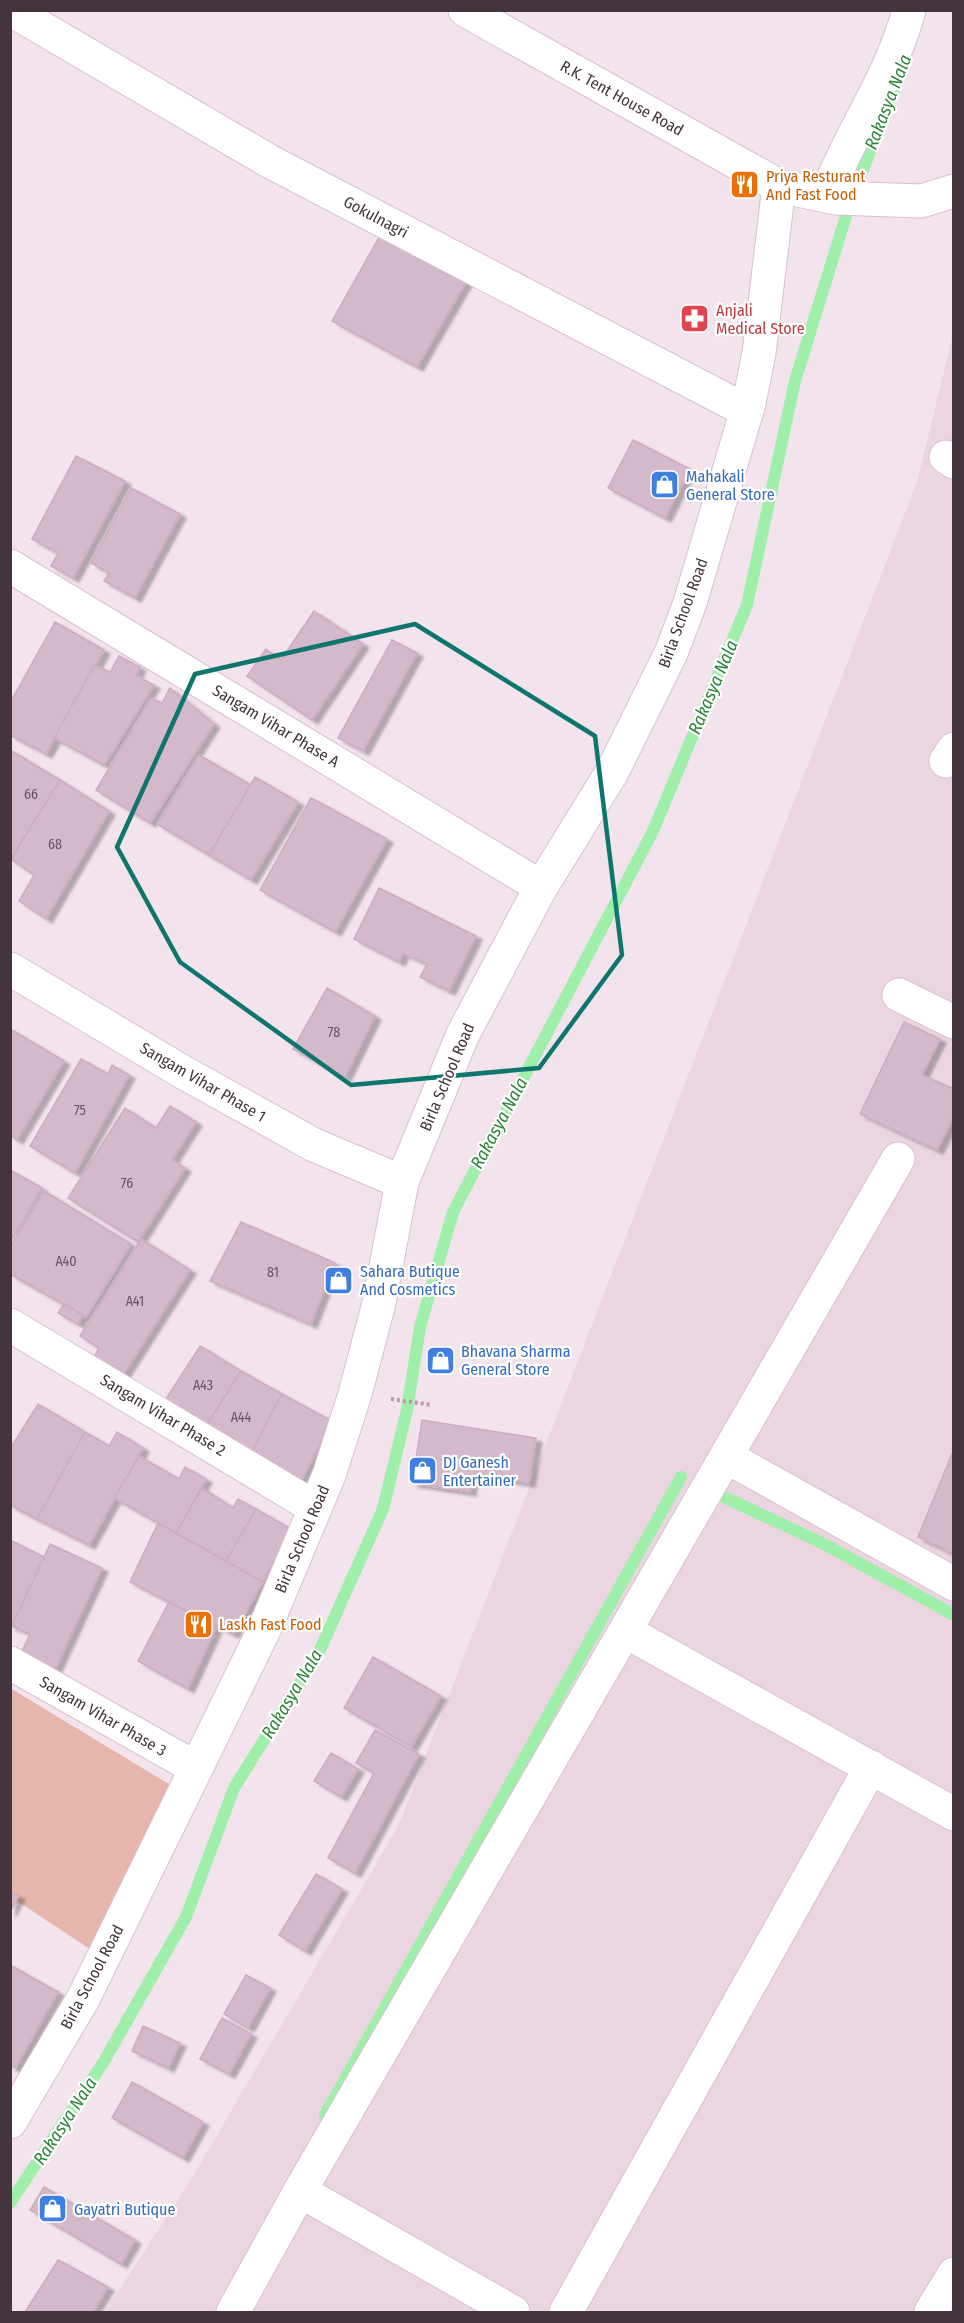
<svg xmlns="http://www.w3.org/2000/svg" width="964" height="2323" viewBox="0 0 964 2323" font-family="'Fira Sans Condensed',sans-serif">
<style>
.residential{fill:#ead5e1}
.green{fill:#e6b6ac}
.lines{fill:none;stroke-linecap:round;stroke-linejoin:round}
.stream{stroke:#9fefaa;stroke-width:12}
.building{fill:#d3b9ca;stroke:#ceacc2;stroke-width:1.5;filter:url(#shadow)}
.street-casing{stroke:#d8c0cf;stroke-width:35}
.path{stroke:#be97b0;stroke-width:4;stroke-dasharray:3 3;stroke-linecap:butt}
.street{stroke:#fff;stroke-width:33}
.marked{fill:none;stroke:#0f766e;stroke-width:4.5;stroke-linejoin:round}
.labels{text-anchor:middle;dominant-baseline:central;stroke-width:4.5;stroke-linejoin:round;paint-order:stroke}
.number-label{font-size:14px;fill:#675561}
.street-label{font-size:16px;fill:#43343e;stroke:#fff}
.food-label{font-size:16px;fill:#c56008;stroke:#fff;text-anchor:start}
.health-label{font-size:16px;fill:#be3a42;stroke:#fff;text-anchor:start}
.shop-label{font-size:16px;fill:#366cbe;stroke:#fff;text-anchor:start}
.water-label{font-size:18px;font-style:italic;fill:#278735;stroke:#fff}
</style>
<defs>
<filter id="shadow"><feDropShadow dx="6" dy="4" stdDeviation="1.5" flood-color="#0004"/></filter>
</defs>
<rect width="100%" height="100%" fill="#f2e3ec"/>
<polygon class="residential" points="953,317 953,2312 105,2312 190,2181 399,1825 917,482 951,343"/>
<polygon class="green" points="10,1688 172,1786 96,1953 11,1897"/>
<g class="lines">
<g class="stream">
<polyline points="724,1497 822,1543 954,1615"/>
<polyline points="325,2115 681,1477"/>
<polyline points="10,2203 103,2063 186,1917 234,1788 319,1652 383,1509 407,1410 420,1327 453,1212 653,831 747,605 795,381 851,200 895,88"/>
</g>
</g>
<g class="building">
<polygon points="382,232 467,280 417,367 332,321"/>
<polygon points="633,440 690,469 665,518 608,488"/>
<polygon points="76,456 125,481 73,578 51,566 58,553 32,539"/>
<polygon points="131,488 180,514 135,598 104,581 109,573 91,563"/>
<polygon points="314,611 363,644 312,720 247,676 266,649 281,660"/>
<polygon points="55,622 104,650 46,754 10,735 10,703"/>
<polygon points="392,640 417,653 363,751 338,738"/>
<polygon points="119,656 140,667 136,676 154,685 104,765 54,738 95,665 110,672"/>
<polygon points="170,688 214,724 150,823 96,790 151,698 162,703"/>
<polygon points="10,750 60,780 11,859 10,859"/>
<polygon points="199,755 251,785 209,855 157,824"/>
<polygon points="255,777 298,802 251,880 209,855"/>
<polygon points="60,780 109,811 46,919 19,901 34,875 11,859"/>
<polygon points="311,798 387,839 335,932 260,890"/>
<polygon points="379,888 476,936 449,991 420,977 427,964 403,953 399,962 354,939"/>
<polygon points="327,988 375,1016 345,1077 293,1049"/>
<polygon points="904,1022 940,1039 922,1075 954,1089 954,1116 937,1150 860,1114"/>
<polygon points="10,1029 64,1061 17,1140 10,1135"/>
<polygon points="81,1059 108,1074 112,1065 129,1075 75,1173 30,1146"/>
<polygon points="170,1106 196,1122 172,1160 185,1168 138,1242 68,1198 125,1108 156,1128"/>
<polygon points="10,1170 42,1188 10,1243"/>
<polygon points="44,1191 131,1244 86,1317 10,1274 10,1247"/>
<polygon points="241,1222 335,1263 311,1324 210,1281"/>
<polygon points="141,1239 190,1270 123,1375 94,1357 99,1348 80,1336"/>
<polygon points="64,1304 83,1315 78,1324 58,1313"/>
<polygon points="200,1346 241,1371 204,1429 162,1405"/>
<polygon points="241,1371 282,1394 249,1457 204,1429"/>
<polygon points="282,1394 332,1421 300,1483 249,1457"/>
<polygon points="38,1404 85,1432 37,1519 10,1505 10,1449"/>
<polygon points="422,1420 536,1438 529,1483 473,1474 470,1492 412,1483"/>
<polygon points="85,1432 109,1446 117,1432 143,1448 89,1545 37,1519"/>
<polygon points="954,1449 954,1554 918,1537"/>
<polygon points="139,1456 179,1479 185,1467 206,1479 176,1533 114,1498"/>
<polygon points="202,1488 233,1508 238,1499 256,1509 226,1561 176,1533"/>
<polygon points="256,1509 291,1529 263,1582 226,1561"/>
<polygon points="158,1523 263,1582 233,1634 130,1582"/>
<polygon points="10,1540 44,1557 12,1626 10,1626"/>
<polygon points="50,1544 102,1568 52,1676 18,1660 30,1634 12,1626"/>
<polygon points="169,1602 217,1626 188,1689 138,1661"/>
<polygon points="373,1657 441,1696 411,1747 344,1708"/>
<polygon points="375,1730 419,1754 355,1873 328,1858 374,1773 356,1763"/>
<polygon points="331,1753 358,1769 341,1797 314,1781"/>
<polygon points="316,1874 342,1889 305,1951 279,1935"/>
<polygon points="10,1892 19,1896 10,1912"/>
<polygon points="10,1965 58,1992 15,2068 10,2066"/>
<polygon points="246,1975 270,1988 248,2028 224,2014"/>
<polygon points="222,2018 251,2034 229,2074 200,2059"/>
<polygon points="143,2026 180,2043 168,2068 132,2051"/>
<polygon points="132,2082 203,2122 183,2158 112,2118"/>
<polygon points="44,2187 135,2240 121,2264 30,2210"/>
<polygon points="58,2260 108,2287 93,2312 25,2312"/>
</g>
<g class="lines">
<defs>
<g id="street">
<polyline points="11,10 269,161 747,411"/>
<polyline points="465,10 779,186"/>
<path d="M826,196c24,-63 66,-120 83,-186"/>
<polyline points="946,457 954,462"/>
<polyline points="10,566 541,887"/>
<polyline points="946,761 954,749"/>
<polyline points="10,969 181,1071 314,1145 402,1182"/>
<polyline points="899,995 954,1022"/>
<polyline points="10,1325 314,1507"/>
<polyline points="727,1457 954,1584"/>
<polyline points="625,1631 898,1159"/>
<polyline points="10,1663 196,1768"/>
<polyline points="10,2122 83,1999 264,1630 329,1475 355,1394 379,1303 402,1182 463,1034 541,887 612,772 671,653 690,603 749,403 759,353 779,186 836,198 921,201 954,191"/>
<polyline points="300,2191 513,2312"/>
<polyline points="233,2312 300,2191 625,1631 954,1814"/>
<polyline points="566,2312 871,1767"/>
<polyline points="931,2312 954,2274"/>
</g>
</defs>
<use href="#street" class="street-casing"/>
<polyline class="path" points="391,1399 432,1405"/>
<use href="#street" class="street"/>
</g>
<path class="marked" d="M415,624l180,112 27,219 -83,113 -188,17 -171,-123 -63,-115 78,-173z"/>
<defs>
<symbol id="restaurant-square" viewBox="-11 -11 22 22"><rect x="-9" y="-9" width="18" height="18" rx="4" fill="#e8710a" stroke="#fff"/><path d="M-5-6h1v4h1v-4h1v4h1v-4h1v5L-1.5 .5V6h-2V.5L-5-1ZM5-6V6H3V1.5H1.5Q1.5-4 5-6Z" fill="#fff"/></symbol>
<symbol id="pharmacy-square" viewBox="-11 -11 22 22"><rect x="-9" y="-9" width="18" height="18" rx="4" fill="#e0444e" stroke="#fff"/><path d="M-2-6h4v4h4v4h-4v4h-4v-4h-4v-4h4Z" fill="#fff"/></symbol>
<symbol id="shop-square" viewBox="-11 -11 22 22"><rect x="-9" y="-9" width="18" height="18" rx="4" fill="#3f7fe0" stroke="#fff"/><path d="M-5-2.5h2.3a2.7 3.5 0 0 1 5.4 0H5L5.5 6h-11ZM-1.5-2.5h3a1.5 2.3 0 0 0-3 0Z" fill="#fff"/></symbol>
</defs>
<g fill-rule="evenodd">
<use href="#restaurant-square" x="728" y="168" width="33" height="33"/>
<use href="#pharmacy-square" x="678" y="302" width="33" height="33"/>
<use href="#shop-square" x="648" y="468" width="33" height="33"/>
<use href="#shop-square" x="322" y="1264" width="33" height="33"/>
<use href="#shop-square" x="424" y="1344" width="33" height="33"/>
<use href="#shop-square" x="406" y="1454" width="33" height="33"/>
<use href="#restaurant-square" x="182" y="1608" width="33" height="33"/>
<use href="#shop-square" x="36" y="2192" width="33" height="33"/>
</g>
<g class="labels">
<g class="number-label">
<text x="31" y="794">66</text>
<text x="55" y="844">68</text>
<text x="334" y="1032">78</text>
<text x="80" y="1110">75</text>
<text x="127" y="1183">76</text>
<text x="66" y="1261">A40</text>
<text x="273" y="1272">81</text>
<text x="135" y="1301">A41</text>
<text x="203" y="1385">A43</text>
<text x="241" y="1417">A44</text>
</g>
<g class="street-label">
<text transform="translate(622 98) rotate(29)">R.K. Tent House Road</text>
<text transform="translate(376 217) rotate(28)">Gokulnagri</text>
<text transform="translate(683 613) rotate(-70)">Birla School Road</text>
<text transform="translate(276 726) rotate(31)">Sangam Vihar Phase A</text>
<text transform="translate(447 1077) rotate(-67)">Birla School Road</text>
<text transform="translate(203 1082) rotate(30)">Sangam Vihar Phase 1</text>
<text transform="translate(163 1415) rotate(31)">Sangam Vihar Phase 2</text>
<text transform="translate(302 1539) rotate(-67)">Birla School Road</text>
<text transform="translate(103 1716) rotate(30)">Sangam Vihar Phase 3</text>
<text transform="translate(92 1977) rotate(-62)">Birla School Road</text>
</g>
<g class="food-label">
<text x="766" y="176">Priya Resturant<tspan x="766" dy="18">And Fast Food</tspan></text>
<text x="219" y="1624">Laskh Fast Food</text>
</g>
<g class="health-label">
<text x="716" y="310">Anjali<tspan x="716" dy="18">Medical Store</tspan></text>
</g>
<g class="shop-label">
<text x="686" y="476">Mahakali<tspan x="686" dy="18">General Store</tspan></text>
<text x="360" y="1271">Sahara Butique<tspan x="360" dy="18">And Cosmetics</tspan></text>
<text x="461" y="1351">Bhavana Sharma<tspan x="461" dy="18">General Store</tspan></text>
<text x="443" y="1462">DJ Ganesh<tspan x="443" dy="18">Entertainer</tspan></text>
<text x="74" y="2209">Gayatri Butique</text>
</g>
<g class="water-label">
<text transform="translate(888 102) rotate(-69)">Rakasya Nala</text>
<text transform="translate(713 687) rotate(-67)">Rakasya Nala</text>
<text transform="translate(499 1123) rotate(-62)">Rakasya Nala</text>
<text transform="translate(292 1694) rotate(-59)">Rakasya Nala</text>
<text transform="translate(65 2121) rotate(-57)">Rakasya Nala</text>
</g>
</g>
<rect width="964" height="2323" fill="none" stroke="#43343e" stroke-width="24"/>
</svg>
